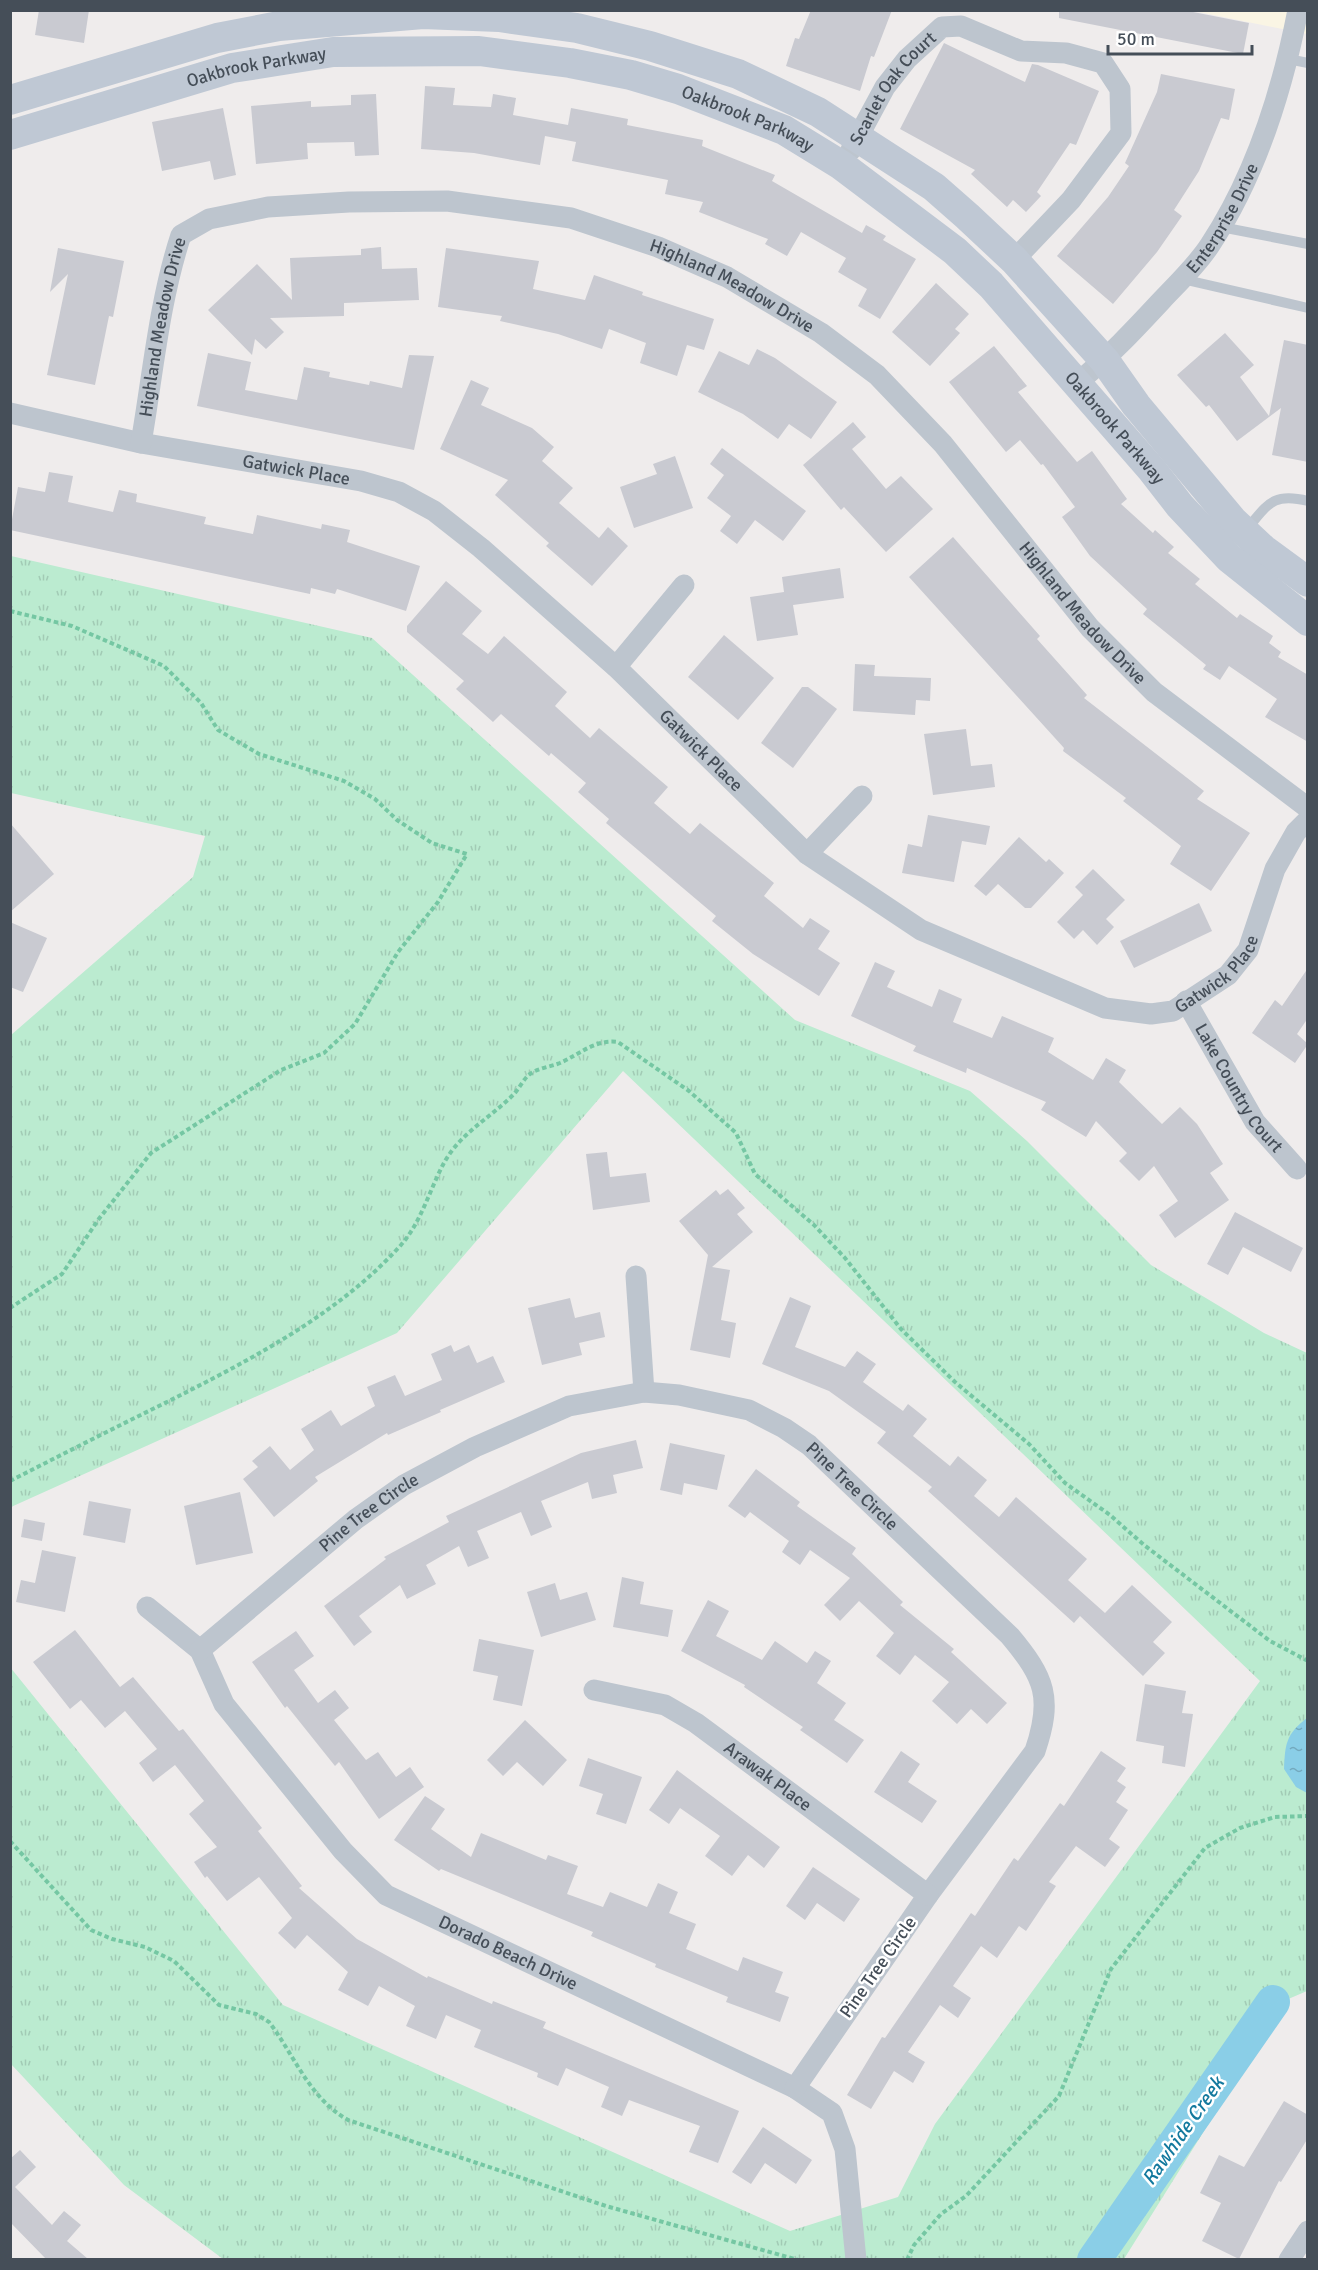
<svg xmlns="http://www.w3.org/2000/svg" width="1318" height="2270" viewBox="0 0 1318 2270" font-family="Signika,sans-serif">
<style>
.commercial{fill:#faf5e4}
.grass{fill:url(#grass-tufts)}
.water{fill:url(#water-ripples)}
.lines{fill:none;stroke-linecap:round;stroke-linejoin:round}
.river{stroke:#8acee7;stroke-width:34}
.building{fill:#c9cad1}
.path{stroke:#75c7a3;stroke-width:4;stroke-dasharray:4.5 3;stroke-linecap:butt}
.lane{stroke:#bdc5ce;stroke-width:10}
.street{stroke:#bdc5ce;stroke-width:21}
.secondary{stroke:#bfc8d4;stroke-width:30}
.labels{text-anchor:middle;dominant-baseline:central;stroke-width:5;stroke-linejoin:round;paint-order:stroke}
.street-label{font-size:18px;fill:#454e58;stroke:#fff}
.water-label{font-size:20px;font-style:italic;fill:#13799e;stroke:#fff}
</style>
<defs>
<pattern id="grass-tufts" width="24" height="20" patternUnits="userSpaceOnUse" patternTransform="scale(1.5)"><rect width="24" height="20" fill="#bbebd0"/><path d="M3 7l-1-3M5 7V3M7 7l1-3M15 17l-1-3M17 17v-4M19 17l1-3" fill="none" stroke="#a2cbb5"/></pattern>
<pattern id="water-ripples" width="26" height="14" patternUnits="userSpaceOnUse" patternTransform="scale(1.5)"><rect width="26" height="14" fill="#8acee7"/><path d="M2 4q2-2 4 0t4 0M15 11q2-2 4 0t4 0" fill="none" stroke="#73a9be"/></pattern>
</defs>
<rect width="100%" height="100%" fill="#efecec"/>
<polygon class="commercial" points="1194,11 1307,11 1307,34"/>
<polygon class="grass" points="11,556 372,638 795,1020 970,1091 1027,1141 1151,1265 1264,1333 1307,1353 1307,1991 1286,2000 1124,2259 223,2259 124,2185 11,2064 10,1667 283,2005 790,2231 898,2197 935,2124 1260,1681 623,1071 397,1333 11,1507 11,1035 193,877 205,836 11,793"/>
<path class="water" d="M1307,1718v75l-11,-6 -12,-18c1,-25 2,-35 23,-51z"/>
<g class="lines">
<polyline class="river" points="1094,2260 1273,2002"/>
</g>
<g class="building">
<polygon points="39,10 89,10 84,43 35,35"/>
<polygon points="811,10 892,10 874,57 871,56 860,91 786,66 795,38 799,39"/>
<polygon points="1059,10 1183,10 1249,23 1243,54 1059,18"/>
<polygon points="944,43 1025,82 1032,64 1038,65 1099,91 1076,145 1070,143 1037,192 1041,196 1026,212 1013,200 1007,207 971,174 975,170 900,129"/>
<polygon points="1161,74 1235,89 1229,120 1221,118 1199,171 1174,210 1182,216 1157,252 1113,304 1057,256 1108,197 1129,166 1125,163 1157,92"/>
<polygon points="425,86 455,88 453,105 491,107 493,94 516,98 513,115 568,125 571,108 628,119 627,125 703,140 702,146 775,175 772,181 862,233 866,225 886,236 883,240 916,259 880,319 858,306 867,289 838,272 846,258 801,232 787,256 765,244 768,239 699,212 703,202 665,194 668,180 572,161 576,142 545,136 540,165 474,153 421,149"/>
<polygon points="376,94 379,155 355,156 354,142 307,143 308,159 256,164 251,106 311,101 311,107 351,105 351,95"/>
<polygon points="223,108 236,175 214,180 210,161 162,171 152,122"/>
<polygon points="381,247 382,269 417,268 419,300 344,303 344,316 270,318 284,332 266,349 255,339 252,355 208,310 257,264 292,300 290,258 361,255 361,249"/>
<polygon points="58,248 124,261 113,317 109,316 95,385 47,375 68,274 50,292"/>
<polygon points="446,248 539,261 533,289 585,300 594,275 643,292 642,295 714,319 704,350 687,345 677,376 640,363 646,343 609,329 602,349 558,334 500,321 502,316 438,307"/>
<polygon points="936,283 969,314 955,329 960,333 930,366 892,332"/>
<polygon points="1225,333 1254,365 1240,377 1269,416 1284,340 1308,345 1308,462 1272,455 1281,408 1237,441 1209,405 1206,407 1177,375"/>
<polygon points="994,346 1027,386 1018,392 1077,462 1092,451 1127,499 1121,504 1153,533 1155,530 1174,547 1168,553 1200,579 1195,584 1237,618 1240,614 1273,636 1269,643 1281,652 1278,657 1308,675 1308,742 1265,717 1277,699 1229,666 1220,680 1203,669 1206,665 1143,614 1147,609 1090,556 1062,517 1075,507 1043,464 1041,465 1020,440 1006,452 949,382"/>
<polygon points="757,349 775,358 837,402 811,439 789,424 778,439 743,414 698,392 719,351 749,365"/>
<polygon points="208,353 251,362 245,390 297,400 304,367 330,372 329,377 369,385 370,381 402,388 409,355 434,356 414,450 197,406"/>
<polygon points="471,380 489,388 481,405 532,428 554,447 542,461 573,488 559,503 599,538 608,527 628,546 592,586 546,546 549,543 495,495 508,480 440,449"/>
<polygon points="853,422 866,437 852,449 886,489 901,476 933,509 886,552 844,507 841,510 803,465"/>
<polygon points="722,448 806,511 783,541 755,520 737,544 720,531 731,516 707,498 724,475 710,464"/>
<polygon points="675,456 693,508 634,528 620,487 657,474 653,464"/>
<polygon points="49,472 73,476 68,502 113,512 119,490 137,494 136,502 206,517 204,524 253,534 257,515 321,529 322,524 350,530 347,542 420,566 406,611 337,589 335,594 311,588 310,594 10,530 18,487 45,492"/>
<polygon points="953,537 1040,636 1037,639 1087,695 1084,698 1204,791 1197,799 1250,833 1211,891 1170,864 1181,846 1123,801 1126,798 1063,751 1064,748 909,577"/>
<polygon points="840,568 844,598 793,605 798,635 757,641 750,597 784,592 782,577"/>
<polygon points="446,581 482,611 462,634 488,654 504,636 567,692 555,706 590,738 599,728 668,787 654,803 690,834 700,823 774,883 764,896 803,928 810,918 830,931 818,949 840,963 819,996 753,954 712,921 716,916 606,823 609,819 578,792 586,783 551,753 549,756 501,714 493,722 456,689 464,681 407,632 407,626"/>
<polygon points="724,635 774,678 738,720 688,677"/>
<polygon points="855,664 875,665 874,676 931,678 930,701 916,700 915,715 853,711"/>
<polygon points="802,687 808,687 837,709 793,768 761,743"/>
<polygon points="966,729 971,766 992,764 995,787 933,795 924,734"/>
<polygon points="928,815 990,826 986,845 962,841 954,882 902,873 908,844 922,847"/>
<polygon points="10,823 54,874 10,912"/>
<polygon points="1019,837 1046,862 1049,859 1064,873 1031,908 1025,908 998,884 986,896 974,886"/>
<polygon points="1093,869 1125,900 1106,919 1114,927 1097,945 1083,930 1074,939 1057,922 1083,895 1075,887"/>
<polygon points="1199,903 1212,931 1134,968 1120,941"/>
<polygon points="10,922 47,938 23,992 10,987"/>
<polygon points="875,962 895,971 887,987 932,1007 939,989 962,999 953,1022 992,1038 1002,1016 1054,1038 1048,1052 1093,1080 1106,1058 1126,1070 1119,1082 1162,1124 1180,1107 1197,1124 1223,1164 1210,1173 1229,1200 1175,1238 1159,1215 1178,1201 1154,1166 1139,1181 1119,1161 1127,1153 1096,1121 1086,1137 1041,1110 1046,1102 967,1068 966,1073 913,1051 916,1046 851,1016"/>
<polygon points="1308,968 1308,1018 1297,1034 1308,1044 1295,1063 1252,1033 1275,1000 1282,1006"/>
<polygon points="607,1152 610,1177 646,1173 650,1202 593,1210 586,1154"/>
<polygon points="728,1189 745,1208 737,1214 753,1232 712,1267 730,1270 721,1320 736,1323 730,1358 690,1350 708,1255 679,1221 716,1190 720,1195"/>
<polygon points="1235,1212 1303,1248 1291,1272 1243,1247 1228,1275 1207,1264"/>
<polygon points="790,1297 811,1306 795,1347 845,1367 857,1351 876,1364 863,1382 903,1411 908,1404 927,1419 913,1436 950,1466 958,1456 987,1480 974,1496 999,1517 1016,1497 1087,1559 1068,1580 1105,1613 1132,1585 1172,1622 1153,1642 1165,1653 1143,1676 1080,1616 1074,1623 928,1491 932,1487 877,1443 886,1432 829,1391 762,1364"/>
<polygon points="570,1298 575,1318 600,1312 605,1337 579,1343 582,1355 542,1365 528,1308"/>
<polygon points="451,1345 454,1352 469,1345 477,1363 493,1356 505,1382 440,1410 441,1412 388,1435 387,1433 315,1477 318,1481 274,1517 243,1479 258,1467 252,1461 270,1446 290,1470 314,1450 301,1429 331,1410 341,1426 375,1406 367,1387 395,1375 405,1396 442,1380 431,1354"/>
<polygon points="636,1440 643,1468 613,1475 617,1493 592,1499 588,1482 541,1501 552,1527 531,1536 521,1512 477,1531 489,1558 468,1567 459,1546 426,1565 436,1584 407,1599 400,1585 359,1616 372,1632 354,1646 324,1606 386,1559 384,1557 449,1522 446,1516 581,1453"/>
<polygon points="670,1443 725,1455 717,1490 684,1483 682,1495 660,1490"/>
<polygon points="756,1469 800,1502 797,1506 856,1548 852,1554 903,1602 900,1605 954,1649 951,1652 1007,1703 987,1724 971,1709 957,1724 932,1701 949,1682 915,1655 900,1675 876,1656 894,1633 859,1601 840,1621 824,1605 850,1578 810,1550 800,1565 782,1552 789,1541 750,1512 745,1518 728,1506"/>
<polygon points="240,1492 253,1553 196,1565 184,1506"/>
<polygon points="89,1501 131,1509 125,1543 83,1535"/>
<polygon points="24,1519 45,1523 42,1541 21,1537"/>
<polygon points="42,1550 76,1557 65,1612 16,1602 21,1580 35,1583"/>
<polygon points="622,1577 644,1582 640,1604 673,1610 668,1637 613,1627"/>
<polygon points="555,1583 560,1600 587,1592 596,1620 541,1637 527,1592"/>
<polygon points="708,1600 729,1611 716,1636 762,1660 775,1641 807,1663 815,1651 831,1661 817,1683 846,1703 834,1720 864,1740 847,1763 800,1730 803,1727 744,1687 745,1685 681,1651"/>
<polygon points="75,1630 120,1687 133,1677 179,1731 183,1729 262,1828 258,1831 302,1886 299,1888 357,1939 427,1978 428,1976 492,2004 493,2001 546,2022 543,2028 739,2111 718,2163 689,2152 700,2126 629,2100 622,2116 601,2107 609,2087 566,2068 558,2086 537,2077 538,2073 474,2047 481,2030 446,2015 436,2039 406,2026 415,2006 379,1986 368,2006 338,1990 348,1972 307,1935 295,1949 278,1933 292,1918 259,1877 227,1901 207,1876 205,1878 194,1862 217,1847 189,1814 204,1801 175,1765 153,1782 139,1763 157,1749 125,1711 105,1728 81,1700 70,1709 33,1662"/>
<polygon points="296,1631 314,1656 294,1670 318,1703 335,1690 349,1708 334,1720 366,1760 378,1752 396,1777 410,1767 424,1787 379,1819 339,1762 335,1766 287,1706 285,1708 252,1662"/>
<polygon points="479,1639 534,1650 522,1706 493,1700 498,1676 473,1671"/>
<polygon points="1145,1684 1186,1691 1182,1713 1193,1714 1185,1767 1162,1763 1164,1746 1136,1741"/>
<polygon points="525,1720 567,1760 543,1786 517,1762 503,1776 487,1760"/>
<polygon points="901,1751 920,1764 908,1782 937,1801 922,1823 874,1792"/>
<polygon points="1101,1751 1126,1768 1117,1781 1126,1787 1116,1802 1128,1810 1109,1839 1120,1847 1105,1867 1076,1846 1049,1882 1056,1886 1026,1931 1019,1926 997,1958 981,1946 953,1986 971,1998 958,2018 940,2005 908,2052 925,2062 913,2083 894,2071 871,2109 847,2095 882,2037 885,2038 971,1913 975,1916 1014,1858 1018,1861 1060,1803 1064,1806"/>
<polygon points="588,1758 642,1777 626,1824 596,1814 603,1794 579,1786"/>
<polygon points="677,1770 780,1847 764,1868 748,1855 732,1876 705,1856 720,1836 680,1808 669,1824 649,1810"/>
<polygon points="425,1796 445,1809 431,1829 471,1857 481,1833 546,1860 548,1855 578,1866 567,1894 603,1907 610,1892 647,1907 658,1883 678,1892 669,1913 696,1924 686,1949 738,1971 743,1957 783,1972 775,1992 789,1997 780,2022 726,2002 728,1997 655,1967 656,1964 591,1936 593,1932 441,1869 439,1871 394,1840"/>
<polygon points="813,1867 860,1899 844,1922 817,1903 805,1920 786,1906"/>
<polygon points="1284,2101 1308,2115 1308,2138 1281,2182 1279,2181 1239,2259 1202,2241 1221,2203 1200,2193 1219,2155 1244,2167"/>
<polygon points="763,2127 812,2160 796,2184 765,2163 751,2184 732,2172"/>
<polygon points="20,2150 36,2167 15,2187 52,2225 64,2211 81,2225 67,2241 88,2259 46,2259 10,2222 10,2159"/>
</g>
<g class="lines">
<g class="path">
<polyline points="10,611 72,626 164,666 201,703 218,730 259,754 344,781 375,799 397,820 432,843 467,854 438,902 398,952 355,1024 324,1053 281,1070 151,1153 98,1220 62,1274 10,1308"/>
<path d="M10,1481c53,-27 106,-54 159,-80 81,-41 170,-87 232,-156 21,-24 29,-57 44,-84 17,-29 45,-43 68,-66 6,-6 11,-17 17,-21 8,-6 20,-7 30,-11 20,-9 35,-24 58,-21l71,49 47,42 19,41 59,51 31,33 56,71 54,53 74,62 36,39 45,32 34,30 126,96 38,20"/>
<path d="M10,1841l81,89 21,9 33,8 29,14 45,44 37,9 13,8c26,34 40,76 79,98l258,86 192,54"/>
<polyline points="907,2260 914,2245 941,2214 966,2196 1059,2096 1111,1969 1205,1848 1240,1828 1275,1817 1308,1816"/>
</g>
<g class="lane">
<polyline points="1288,59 1308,63"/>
<polyline points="1221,227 1308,244"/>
<polyline points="1182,279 1308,308"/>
<path d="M1245,531c23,-26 26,-39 63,-30"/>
</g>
<g class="street">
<path id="s1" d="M851,150l34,-63 22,-28 35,-32 19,-1 60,25 45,2 37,10 17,26 1,44 -50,67 -57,60"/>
<path id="s2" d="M1078,382c31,-25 57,-53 84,-82 17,-18 35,-35 48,-55 46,-70 72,-153 88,-235"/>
<path id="s3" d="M10,413l131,30 220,38 38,11 35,19 47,37 135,119 191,187 114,76 184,78 46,6 22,-3 55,-36 20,-25 27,-81 21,-37 12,-12"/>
<path id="s4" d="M141,443c12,-69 18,-141 40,-208l28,-16 59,-12 81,-5 98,-1 124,17 87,29 69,30 94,56 56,42 66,69 147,184 64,64 154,116"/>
<polyline points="616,667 684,585"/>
<polyline points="807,854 862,796"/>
<path id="s5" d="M1186,1001l69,121 42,47"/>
<polyline points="636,1276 644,1392"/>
<path id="s6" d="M147,1607l53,43 24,54 119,147 43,44 409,193 37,25 13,36 11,111"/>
<path id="s7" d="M200,1650l156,-131 48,-34 71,-38 94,-41 75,-14 35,3 70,15 35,18 25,17 201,191c35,42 43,62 25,115l-107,144 -133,193"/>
<path id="s8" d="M594,1690l71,15 31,18 232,172"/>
<polyline points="1289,2260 1308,2231"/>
</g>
<g class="secondary">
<polyline points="10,100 217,38 279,26 423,14 499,17 577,28 650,46 738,74 818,112 934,187 967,216 1014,260 1105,361 1136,405 1233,521 1263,549 1308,582"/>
<path id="s9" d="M10,135l222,-67 101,-16 146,-1 91,12 61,12 47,14 106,41 57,35 114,86 36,34 161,185 28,36 49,52 79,63"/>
</g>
</g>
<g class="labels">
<g class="street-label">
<text stroke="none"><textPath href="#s9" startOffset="256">Oakbrook Parkway</textPath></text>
<text stroke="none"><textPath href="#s1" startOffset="75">Scarlet Oak Court</textPath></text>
<text stroke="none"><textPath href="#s9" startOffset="759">Oakbrook Parkway</textPath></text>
<text stroke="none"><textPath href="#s2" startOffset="220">Enterprise Drive</textPath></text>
<text stroke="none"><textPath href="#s4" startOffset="784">Highland Meadow Drive</textPath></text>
<text stroke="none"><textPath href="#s4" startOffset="118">Highland Meadow Drive</textPath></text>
<text stroke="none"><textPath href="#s9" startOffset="1245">Oakbrook Parkway</textPath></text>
<text stroke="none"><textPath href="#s3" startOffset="292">Gatwick Place</textPath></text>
<text stroke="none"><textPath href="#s4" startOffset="1270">Highland Meadow Drive</textPath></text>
<text stroke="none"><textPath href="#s3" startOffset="796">Gatwick Place</textPath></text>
<text stroke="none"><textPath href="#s3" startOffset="1408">Gatwick Place</textPath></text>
<text stroke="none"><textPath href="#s5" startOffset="102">Lake Country Court</textPath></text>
<text stroke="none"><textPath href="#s7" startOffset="758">Pine Tree Circle</textPath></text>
<text stroke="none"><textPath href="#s7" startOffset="218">Pine Tree Circle</textPath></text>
<text stroke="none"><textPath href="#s8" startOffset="198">Arawak Place</textPath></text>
<text stroke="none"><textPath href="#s6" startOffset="513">Dorado Beach Drive</textPath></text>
<text transform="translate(878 1967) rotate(-55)">Pine Tree Circle</text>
</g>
<g class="water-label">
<text transform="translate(1183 2131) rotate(-55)">Rawhide Creek</text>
</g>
</g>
<rect width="1318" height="2270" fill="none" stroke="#454e58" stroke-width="24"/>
<path d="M1108 45v9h144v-9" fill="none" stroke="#454e58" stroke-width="3"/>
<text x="1117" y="45" font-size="18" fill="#454e58" stroke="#ffffff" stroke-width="4.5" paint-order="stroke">50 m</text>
</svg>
